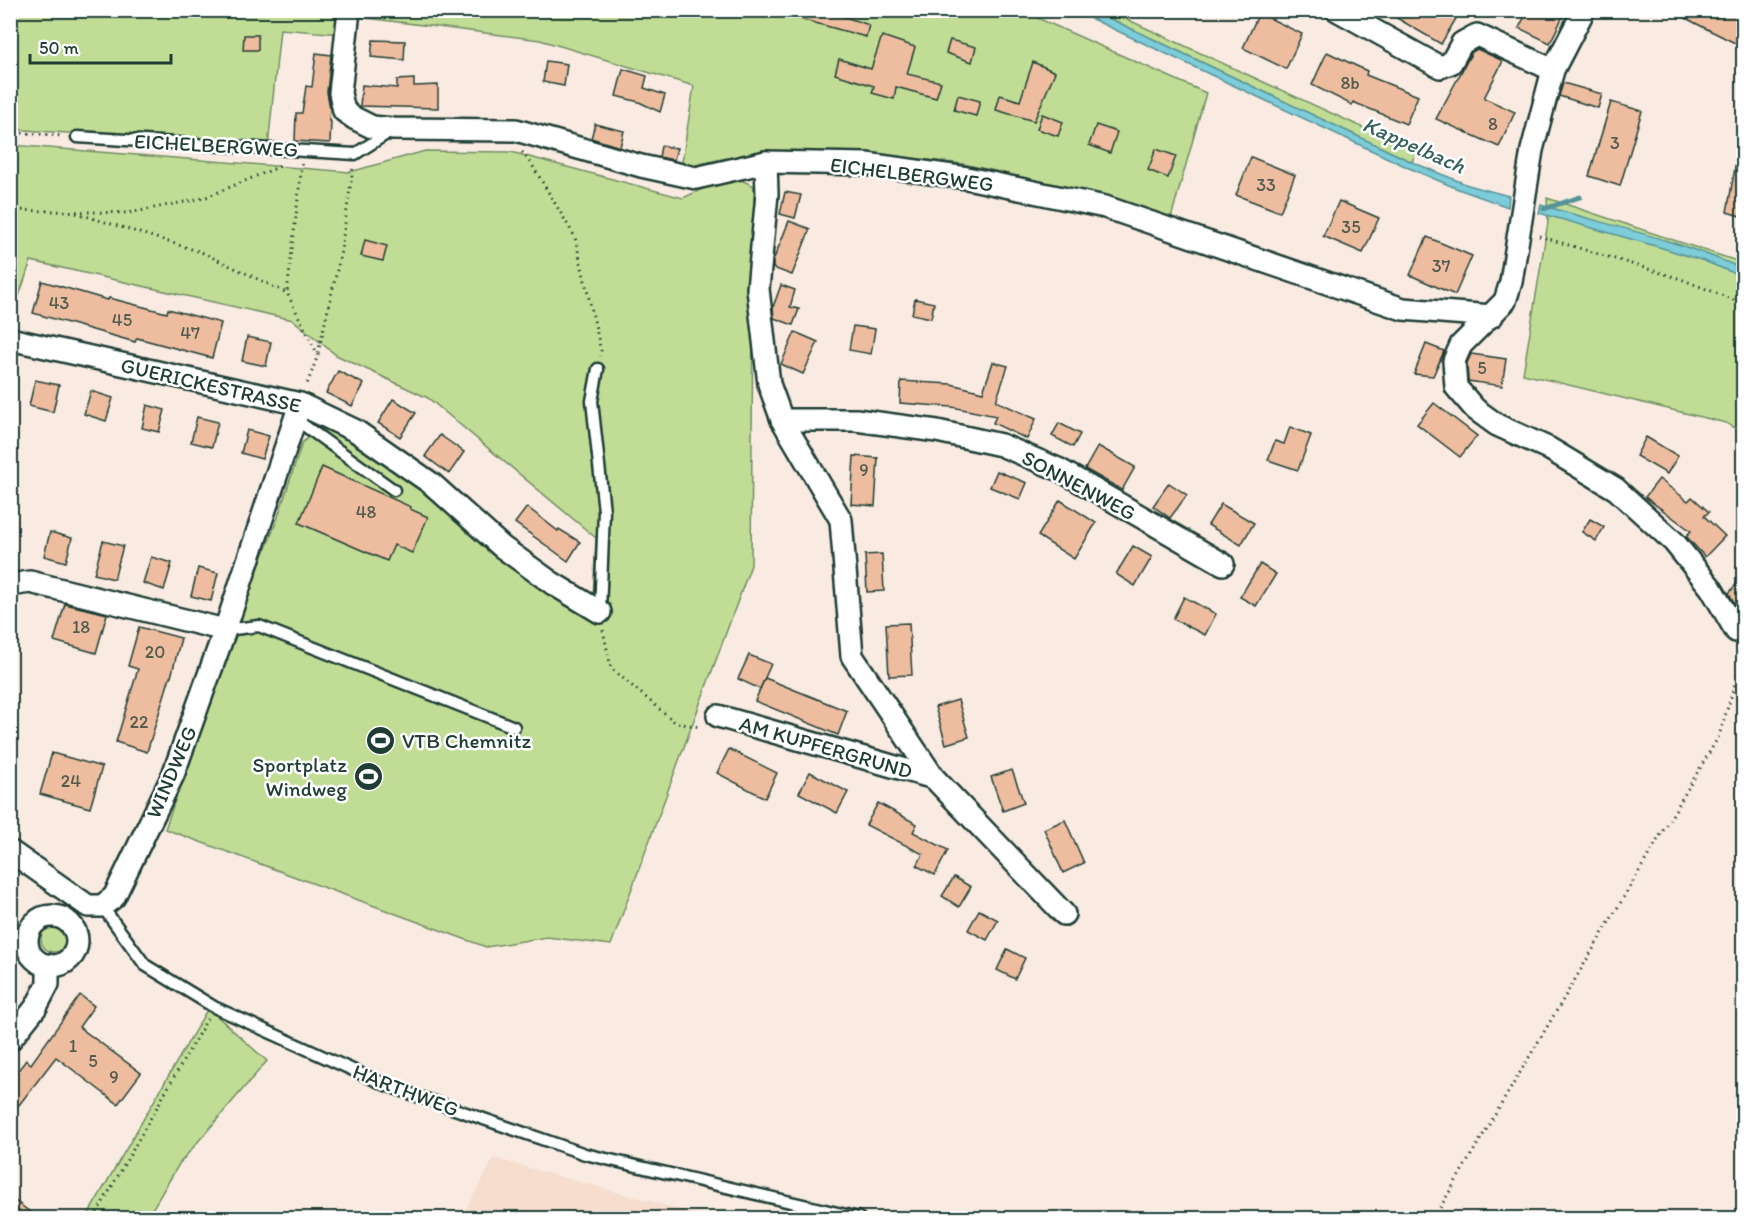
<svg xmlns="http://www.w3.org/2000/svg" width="1754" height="1229" viewBox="0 0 1754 1229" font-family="Itim,sans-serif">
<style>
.built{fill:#f6ddce}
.green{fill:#c1dd95;stroke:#708d64;stroke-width:1.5}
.water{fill:#7dccd9;stroke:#579397;stroke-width:1.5}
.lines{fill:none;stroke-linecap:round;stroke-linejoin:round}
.stream{stroke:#579397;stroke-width:5}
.building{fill:#eebd9f;stroke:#1f3d34;stroke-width:1.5}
.service-casing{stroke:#1f3d34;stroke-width:15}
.minor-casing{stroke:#1f3d34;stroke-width:26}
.path{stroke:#1f3d34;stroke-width:3;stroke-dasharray:1.5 4.5;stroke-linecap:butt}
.service{stroke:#fff;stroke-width:10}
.minor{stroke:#fff;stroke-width:21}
.labels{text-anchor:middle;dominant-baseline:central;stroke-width:5;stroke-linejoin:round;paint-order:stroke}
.number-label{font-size:18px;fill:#535d4f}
.street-label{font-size:21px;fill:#1f3d34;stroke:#fff}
.poi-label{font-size:21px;fill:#1f3d34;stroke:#fff;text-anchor:start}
.water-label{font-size:22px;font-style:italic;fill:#36615d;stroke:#fff}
</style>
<rect width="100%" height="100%" fill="#faebe2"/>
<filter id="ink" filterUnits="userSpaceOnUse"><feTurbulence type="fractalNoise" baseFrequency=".0167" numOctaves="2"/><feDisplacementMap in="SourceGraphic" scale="12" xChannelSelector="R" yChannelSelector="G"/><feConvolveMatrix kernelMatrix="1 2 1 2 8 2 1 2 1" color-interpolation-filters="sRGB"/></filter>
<g filter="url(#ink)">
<polygon class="built" points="494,1158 711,1218 461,1218"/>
<g class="green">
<polygon points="359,10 1022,11 1206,93 1171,218 1106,196 963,164 863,153 755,152 681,168 694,86 540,40 359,17"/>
<polygon points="10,11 342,11 341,34 280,29 268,147 11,129"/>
<polygon points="1094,11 1109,11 1416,152 1412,162"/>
<polygon points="11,145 350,172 425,151 511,152 683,198 720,181 739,179 754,186 751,565 611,945 547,937 486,947 165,829 228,648 277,520 302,443 317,429 344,432 450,513 593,599 596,538 428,398 336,355 293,320 31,261 11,319"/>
<polygon points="1547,198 1743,263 1743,433 1726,423 1523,374 1548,222"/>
<circle cx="54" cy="939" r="13"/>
<polygon points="208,1008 267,1061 179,1164 147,1218 86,1218"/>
</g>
<g class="water">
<polygon points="1075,11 1094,11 1412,162 1468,185 1509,196 1508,207 1458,189 1409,168"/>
<path d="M1541,205c68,20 137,35 202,64v8l-39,-16 -45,-14 -120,-34z"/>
</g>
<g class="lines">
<polyline class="stream" points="1544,209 1580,197"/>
</g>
<g class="building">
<polygon points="787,10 824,10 869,25 866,37 786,15"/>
<polygon points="1383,10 1446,10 1457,17 1441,44"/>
<polygon points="1528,10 1566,10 1550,43 1519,28"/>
<polygon points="1670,10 1743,10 1743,47 1703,27"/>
<polygon points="1259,13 1302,34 1286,69 1243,48"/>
<polygon points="244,35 258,35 258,50 243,50"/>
<polygon points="882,36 915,47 907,74 941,82 936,98 896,87 894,99 872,93 874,86 835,74 839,59 871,69"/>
<polygon points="373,40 405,41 404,60 371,57"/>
<polygon points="950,40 976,47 972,62 946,53"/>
<polygon points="1477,49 1503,61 1484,98 1515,112 1499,147 1436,119 1472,52"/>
<polygon points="1327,52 1367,71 1366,75 1418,96 1406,124 1353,102 1352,105 1312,85"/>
<polygon points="316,53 331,55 327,92 330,108 329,121 331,122 330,143 295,141 296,113 302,113 306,86 312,87"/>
<polygon points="546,61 567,64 564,86 543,82"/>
<polygon points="1033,62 1055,72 1034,121 996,110 1000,95 1020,101"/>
<polygon points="623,69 647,76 644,88 665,95 660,112 639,102 616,96"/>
<polygon points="414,79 414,86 438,85 438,108 360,106 362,85 397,88 397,80"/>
<polygon points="1563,83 1602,94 1598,108 1559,96"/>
<polygon points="958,95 980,101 976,116 954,110"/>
<polygon points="1611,102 1642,111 1620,186 1589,176"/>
<polygon points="1042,114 1063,122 1058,136 1037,129"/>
<polygon points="595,124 624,131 620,147 591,138"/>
<polygon points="1096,125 1117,132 1110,153 1089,145"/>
<polygon points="661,146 677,148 674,160 659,157"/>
<polygon points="1156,149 1176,156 1168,178 1148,170"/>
<polygon points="1251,157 1295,175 1280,212 1236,195"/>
<polygon points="1736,162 1743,163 1743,217 1727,212"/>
<polygon points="785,192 801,195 795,218 780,214"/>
<polygon points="1339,201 1379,218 1363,253 1323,236"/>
<polygon points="789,221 810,229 792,275 773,268 773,261"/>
<polygon points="1427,237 1472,256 1455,295 1410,275"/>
<polygon points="365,240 387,246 383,261 361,256"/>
<polygon points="42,281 108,300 109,298 167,313 168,309 221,323 212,358 137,338 135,342 33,313"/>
<polygon points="781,285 795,290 790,307 799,309 793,325 774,318 773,307"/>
<polygon points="915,299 934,303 931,318 912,314"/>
<polygon points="853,326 875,329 871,354 849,350"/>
<polygon points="795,332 818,342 803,374 781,364"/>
<polygon points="247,337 271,342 266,366 242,361"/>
<polygon points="1426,344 1444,351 1433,376 1414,374"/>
<polygon points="1471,354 1506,359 1502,386 1468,381 1467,363"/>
<polygon points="993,362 1008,366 996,401 1036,419 1027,439 993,423 996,416 952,407 900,403 901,381 951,384 983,392"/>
<polygon points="338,371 364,384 352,406 326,393"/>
<polygon points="35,380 59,385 53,412 29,406"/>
<polygon points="91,391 113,398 106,421 84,414"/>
<polygon points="393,399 416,413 400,437 378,423"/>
<polygon points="1434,403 1477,436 1460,457 1417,424"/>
<polygon points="147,405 165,410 159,432 142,428"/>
<polygon points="197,417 218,422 212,447 191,442"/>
<polygon points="1059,423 1080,434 1073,447 1052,436"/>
<polygon points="1290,427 1311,435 1298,470 1268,460 1275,441 1284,444"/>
<polygon points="247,430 269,436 262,459 241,453"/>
<polygon points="440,435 464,452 449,474 425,456"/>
<polygon points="1646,437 1678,456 1667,474 1636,456"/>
<polygon points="1098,446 1135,467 1122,490 1085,469"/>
<polygon points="854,456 878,458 875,506 851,504"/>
<polygon points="322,467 411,507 410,509 428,517 412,553 394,545 387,561 299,523"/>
<polygon points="997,471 1027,483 1020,499 990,487"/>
<polygon points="1659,479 1688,501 1692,497 1709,512 1704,516 1725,536 1705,557 1686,536 1691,531 1645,497"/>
<polygon points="1169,483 1187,495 1170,518 1153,506"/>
<polygon points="1060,500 1096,523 1074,559 1038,536"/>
<polygon points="1221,504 1254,523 1241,545 1208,525"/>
<polygon points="527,507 558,531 559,529 580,542 568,561 515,523"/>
<polygon points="1590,519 1604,527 1596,541 1582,532"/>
<polygon points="50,532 72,538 66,562 44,556"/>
<polygon points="103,541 123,546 114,579 94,574"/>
<polygon points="1133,546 1152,557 1135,586 1116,574"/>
<polygon points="882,554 884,591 867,592 865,555"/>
<polygon points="151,557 172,563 164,590 143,583"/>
<polygon points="1260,564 1276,574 1256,606 1240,597"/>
<polygon points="198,568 218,573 211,601 191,596"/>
<polygon points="1743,576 1743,619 1729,593"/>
<polygon points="1184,597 1216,614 1205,635 1173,619"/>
<polygon points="65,604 107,614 96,653 54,641"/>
<polygon points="909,623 912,675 889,676 886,624"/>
<polygon points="139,627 181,638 171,677 170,677 147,752 116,742 138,669 128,666"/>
<polygon points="749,655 771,664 760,689 738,679"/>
<polygon points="765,678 847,711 838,735 755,701"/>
<polygon points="958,700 969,737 946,744 935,707"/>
<polygon points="729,749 777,773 765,798 717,773"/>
<polygon points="52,753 102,767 90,808 40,794"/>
<polygon points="1012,770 1024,803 1003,811 991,777"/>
<polygon points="810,772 848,792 837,813 799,793"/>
<polygon points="878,803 917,824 913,832 948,850 935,875 917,866 923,854 866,825"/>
<polygon points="1065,820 1084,863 1063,873 1044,829"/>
<polygon points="954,877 971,887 959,907 942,896"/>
<polygon points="979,910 998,920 987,940 968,930"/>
<polygon points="1007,949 1025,958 1015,979 997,970"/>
<polygon points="80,995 94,1006 79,1027 141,1073 118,1104 56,1057 19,1105 10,1098 10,1081 26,1060 31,1064"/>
<polygon points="10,1197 38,1218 10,1218"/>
</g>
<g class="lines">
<defs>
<g id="service">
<polyline points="77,137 355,154 391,131"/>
<polyline points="598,369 592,401 604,511 600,612"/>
<polyline points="295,419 394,490"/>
<polyline points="225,630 259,626 514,727"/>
<polyline points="102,906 145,965 214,1007 388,1086 585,1154 859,1218"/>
</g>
<g id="minor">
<polyline points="349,10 340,93 344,111 354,118 372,127 394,129 516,130 641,166 696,178 766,162 866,164 967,178 1105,207 1403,309 1492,316"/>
<polyline points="1337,10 1440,67 1451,63 1462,43 1477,35 1553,70"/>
<polyline points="1584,10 1553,70 1532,150 1511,282 1505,301 1461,345 1454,361 1456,387 1475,409 1497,425 1548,448 1616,489 1674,542 1711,588 1736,631"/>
<polyline points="766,162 767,194 758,289 769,384 782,420 841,520 852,656 934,778 1064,914"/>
<polyline points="10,339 300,404 356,431 432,484 502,547 552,583 600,612"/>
<polyline points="782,420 856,420 937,431 1001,445 1060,470 1223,564"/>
<polyline points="10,585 30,582 225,630"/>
<polyline points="718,716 934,778"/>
<polyline points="10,851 88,906 102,906 114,897 173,775 225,630 300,404"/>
<circle cx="52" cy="941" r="25"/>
<polyline points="10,1040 36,1007 48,984 48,965"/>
</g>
</defs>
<use href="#service" class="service-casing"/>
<use href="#minor" class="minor-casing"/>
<g class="path">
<polyline points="10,132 63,136"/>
<polyline points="522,152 534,168 575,237 601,351 600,356"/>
<polyline points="302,164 287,293 318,355 306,387"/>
<polyline points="10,210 129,213 204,198 283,165"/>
<polyline points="76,213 201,252 287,293"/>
<polyline points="1539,236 1681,279 1744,304"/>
<polyline points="318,353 340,257 353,168"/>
<polyline points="603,630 611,668 676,723 701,727"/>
<polyline points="94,1218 207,1019"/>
<polyline points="1434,1218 1719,736 1742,661 1739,651"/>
</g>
<use href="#service" class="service"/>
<use href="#minor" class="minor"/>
</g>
</g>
<defs>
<symbol id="stadium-disc" viewBox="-11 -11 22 22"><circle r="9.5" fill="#1f3d34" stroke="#fff"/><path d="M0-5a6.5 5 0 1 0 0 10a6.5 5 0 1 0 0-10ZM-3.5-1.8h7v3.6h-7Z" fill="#fff"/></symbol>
</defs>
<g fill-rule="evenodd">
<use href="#stadium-disc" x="364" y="724" width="33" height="33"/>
<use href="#stadium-disc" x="352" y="760" width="33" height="33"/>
</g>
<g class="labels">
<g class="number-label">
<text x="1350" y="83">8b</text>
<text x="1493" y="124">8</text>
<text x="1615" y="143">3</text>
<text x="1266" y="185">33</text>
<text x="1351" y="227">35</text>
<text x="1441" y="266">37</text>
<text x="59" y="303">43</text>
<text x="122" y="320">45</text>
<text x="190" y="333">47</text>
<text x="1482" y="368">5</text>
<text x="864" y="470">9</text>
<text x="366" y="512">48</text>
<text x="81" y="627">18</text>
<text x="155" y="652">20</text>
<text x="139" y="722">22</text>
<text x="71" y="781">24</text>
<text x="73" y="1046">1</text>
<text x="93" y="1061">5</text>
<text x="114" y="1077">9</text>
</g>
<g class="street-label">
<text transform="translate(216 145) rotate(3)">EICHELBERGWEG</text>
<text transform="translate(912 174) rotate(7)">EICHELBERGWEG</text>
<text transform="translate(211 385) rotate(13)">GUERICKESTRASSE</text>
<text transform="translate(1079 485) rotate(28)">SONNENWEG</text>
<text transform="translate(826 747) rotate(16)">AM KUPFERGRUND</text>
<text transform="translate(171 772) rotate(-67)">WINDWEG</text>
<text transform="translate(406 1090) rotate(21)">HARTHWEG</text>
</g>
<g class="poi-label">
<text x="402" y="740">VTB Chemnitz</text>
<text x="347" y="764" text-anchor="end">Sportplatz<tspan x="347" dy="24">Windweg</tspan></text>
</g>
<g class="water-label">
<text transform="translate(1414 145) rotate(24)">Kappelbach</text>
</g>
</g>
<rect width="1754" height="1229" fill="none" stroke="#fff" stroke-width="36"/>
<rect x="18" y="18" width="1718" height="1193" fill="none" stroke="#1f3d34" stroke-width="2" filter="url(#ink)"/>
<path d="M30 54v9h141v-9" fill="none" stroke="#1f3d34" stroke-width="3"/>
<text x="39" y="54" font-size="18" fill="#1f3d34" stroke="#ffffff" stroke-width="4.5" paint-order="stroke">50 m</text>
</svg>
